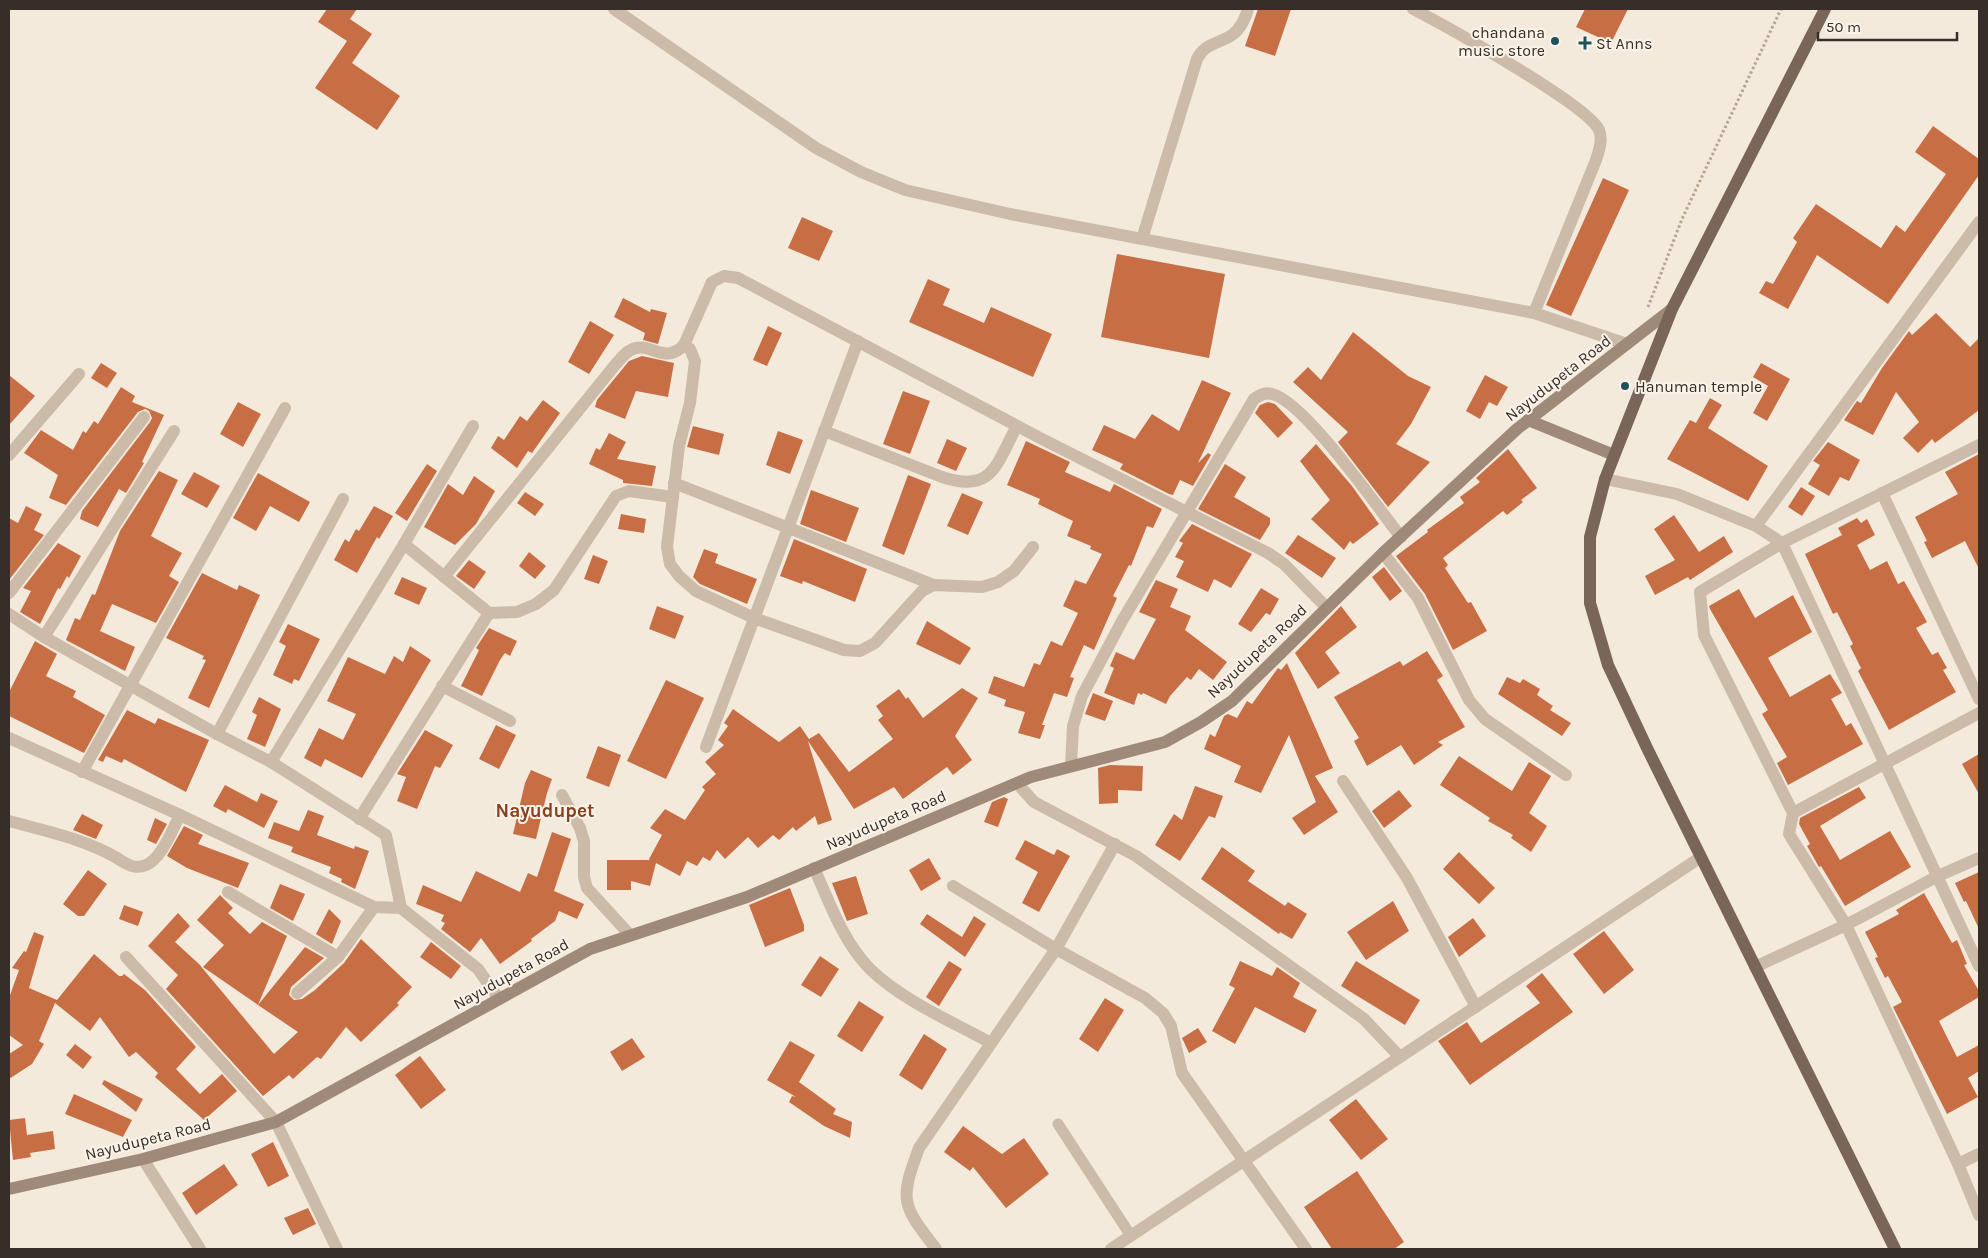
<svg xmlns="http://www.w3.org/2000/svg" width="1988" height="1258" viewBox="0 0 1988 1258" font-family="Karla,sans-serif">
<style>
.building{fill:#c86e45}
.lines{fill:none;stroke-linecap:round;stroke-linejoin:round}
.path{stroke:#b7a592;stroke-width:3;stroke-dasharray:2.5 2.5;stroke-linecap:butt}
.lane{stroke:#cbbba8;stroke-width:11}
.street{stroke:#cbbba8;stroke-width:12}
.secondary{stroke:#9f8a79;stroke-width:12}
.primary{stroke:#7a6659;stroke-width:12}
.poi-dot{fill:#1d525a;stroke:#faf3e9;stroke-width:2}
.labels{text-anchor:middle;dominant-baseline:central;stroke-width:4;stroke-linejoin:round;paint-order:stroke}
.poi-label{font-size:16px;fill:#382e28;stroke:#faf3e9;text-anchor:start}
.street-label{font-size:16px;fill:#382e28;stroke:#faf3e9}
.quarter-label{font-size:19px;font-weight:bold;fill:#89401f;stroke:#faf3e9}
</style>
<rect width="100%" height="100%" fill="#f3eadc"/>
<g class="building">
<polygon points="327,9 357,9 350,19 372,34 352,63 400,96 377,130 315,88 347,41 318,22"/>
<polygon points="1258,9 1291,9 1275,56 1245,46"/>
<polygon points="1585,9 1628,9 1611,43 1576,27"/>
<polygon points="1933,126 1979,159 1979,175 1888,304 1817,255 1788,309 1759,293 1766,281 1773,284 1797,242 1793,238 1816,204 1881,248 1896,225 1905,232 1946,174 1915,152"/>
<polygon points="1603,178 1629,190 1571,316 1546,305"/>
<polygon points="802,217 833,231 819,261 788,248"/>
<polygon points="1117,254 1225,274 1209,358 1101,337"/>
<polygon points="928,279 950,289 943,305 984,323 991,307 1052,334 1033,377 909,322"/>
<polygon points="623,298 650,312 651,309 667,313 658,344 643,340 645,333 614,317"/>
<polygon points="1936,313 1970,347 1979,338 1979,410 1935,443 1932,439 1918,453 1903,438 1919,422 1896,392 1873,435 1844,420 1857,401 1861,403 1882,368 1909,331 1912,335"/>
<polygon points="590,321 614,335 589,374 568,362"/>
<polygon points="768,326 782,333 767,366 753,360"/>
<polygon points="1353,332 1408,376 1431,387 1411,424 1396,444 1430,462 1388,507 1338,442 1348,432 1293,382 1308,367 1321,380"/>
<polygon points="642,356 674,363 668,397 636,391 625,419 595,407 597,400 629,361"/>
<polygon points="101,363 117,373 107,388 91,378"/>
<polygon points="1761,363 1790,379 1767,421 1753,413 1768,386 1753,377"/>
<polygon points="9,375 35,396 9,425"/>
<polygon points="1485,375 1508,387 1497,406 1489,402 1480,419 1466,411"/>
<polygon points="1202,380 1231,393 1198,463 1208,453 1211,455 1193,486 1180,480 1173,495 1169,494 1120,469 1123,464 1092,450 1104,425 1135,439 1152,414 1179,431"/>
<polygon points="121,387 135,396 132,402 164,415 142,462 144,463 126,493 119,489 98,527 80,519 82,511 150,422 152,418 149,411 145,409 138,412 66,505 49,498 58,475 24,453 41,430 73,450 83,431 86,433 94,421 98,424"/>
<polygon points="903,391 930,401 910,454 883,444"/>
<polygon points="1710,398 1722,405 1708,428 1768,466 1748,501 1667,459 1690,420 1696,423"/>
<polygon points="543,400 560,413 532,453 528,451 517,468 491,448 498,436 504,440 520,416 527,421"/>
<polygon points="238,402 261,414 243,447 220,434"/>
<polygon points="1268,402 1275,404 1293,423 1278,438 1255,413 1260,405"/>
<polygon points="693,426 724,434 719,455 687,447"/>
<polygon points="778,431 803,440 790,474 766,465"/>
<polygon points="609,433 626,442 617,459 656,466 652,486 623,483 623,480 589,464 596,448 600,450"/>
<polygon points="947,439 967,448 956,471 937,463"/>
<polygon points="1026,441 1070,462 1065,472 1110,492 1114,484 1162,509 1153,528 1147,526 1131,566 1129,565 1113,596 1117,598 1094,650 1084,645 1070,677 1074,678 1067,697 1054,693 1042,725 1045,725 1040,739 1018,733 1025,712 1004,706 1006,700 988,693 994,676 1024,687 1034,663 1040,665 1051,641 1062,646 1078,613 1063,606 1075,580 1086,584 1102,554 1090,549 1091,546 1067,536 1073,521 1038,504 1040,499 1007,485"/>
<polygon points="1828,442 1860,460 1849,481 1840,477 1829,496 1808,484 1820,465 1813,461"/>
<polygon points="1316,444 1352,486 1379,524 1353,544 1350,541 1344,550 1311,519 1330,500 1300,461"/>
<polygon points="1508,449 1537,488 1521,500 1523,502 1507,515 1503,511 1443,558 1448,565 1445,568 1468,603 1471,602 1487,631 1453,650 1425,594 1396,556 1428,532 1427,530 1464,503 1460,497 1480,482 1476,478"/>
<polygon points="1979,454 1979,569 1965,541 1932,558 1924,542 1927,541 1915,517 1958,494 1945,472"/>
<polygon points="427,464 437,471 407,521 395,513"/>
<polygon points="1225,464 1246,477 1234,497 1270,518 1270,524 1260,540 1198,509"/>
<polygon points="159,471 178,480 151,536 182,553 169,576 179,582 156,623 112,604 100,631 135,647 125,671 66,640 75,618 80,620 92,594 95,595 120,531"/>
<polygon points="194,472 220,486 207,508 181,494"/>
<polygon points="258,473 310,502 299,522 270,506 256,531 233,518"/>
<polygon points="908,475 931,484 904,555 882,546"/>
<polygon points="474,476 495,491 476,524 455,545 424,527 448,484 463,495"/>
<polygon points="1801,487 1815,496 1802,516 1788,507"/>
<polygon points="811,490 859,508 846,542 800,524"/>
<polygon points="525,492 544,504 535,516 517,503"/>
<polygon points="962,493 983,502 968,535 947,526"/>
<polygon points="26,506 42,514 34,530 44,535 9,580 9,518 18,523"/>
<polygon points="374,506 393,516 379,539 377,537 357,573 334,560 345,539 349,542 356,529 359,531"/>
<polygon points="621,514 646,519 644,533 618,529"/>
<polygon points="1674,515 1699,552 1724,536 1733,552 1690,580 1688,577 1655,595 1645,576 1675,560 1654,529"/>
<polygon points="1857,518 1861,523 1867,519 1875,535 1857,545 1870,570 1887,561 1898,584 1904,581 1927,622 1916,628 1932,655 1938,652 1947,668 1943,670 1956,692 1889,730 1858,671 1861,668 1850,646 1853,644 1837,612 1833,614 1805,554 1842,535 1838,528"/>
<polygon points="1192,524 1252,554 1231,588 1214,579 1208,592 1176,577 1184,561 1175,557 1183,543 1179,541"/>
<polygon points="1298,535 1336,558 1322,578 1285,553"/>
<polygon points="794,539 867,569 855,602 803,581 802,584 780,576"/>
<polygon points="58,543 81,556 69,578 67,576 60,589 58,588 40,624 20,612 31,591 23,588"/>
<polygon points="704,549 718,554 715,563 757,579 747,604 700,584 693,577"/>
<polygon points="529,552 546,566 535,579 519,566"/>
<polygon points="593,555 608,561 599,584 584,579"/>
<polygon points="469,560 486,572 474,589 456,576"/>
<polygon points="1384,567 1402,591 1390,601 1372,577"/>
<polygon points="202,573 237,590 239,585 260,595 209,708 188,698 206,660 202,659 204,656 166,638"/>
<polygon points="402,577 427,588 419,605 394,594"/>
<polygon points="1156,580 1178,589 1170,607 1191,616 1185,630 1227,662 1213,680 1199,669 1191,680 1187,677 1170,696 1166,704 1143,693 1142,695 1138,693 1134,705 1104,693 1114,668 1110,666 1116,652 1134,660 1156,619 1139,612"/>
<polygon points="1261,588 1279,599 1270,615 1266,613 1251,632 1238,624"/>
<polygon points="1739,589 1755,618 1793,595 1812,632 1768,658 1790,697 1830,674 1842,693 1831,699 1846,726 1851,723 1863,744 1788,785 1777,763 1787,757 1762,714 1768,710 1710,609 1709,606"/>
<polygon points="657,606 684,616 675,639 649,629"/>
<polygon points="1341,606 1357,627 1325,652 1340,673 1318,689 1295,653"/>
<polygon points="927,621 971,648 960,665 916,644"/>
<polygon points="288,624 320,639 299,681 294,679 292,684 273,675 286,646 279,642"/>
<polygon points="489,628 517,641 510,656 505,653 500,660 482,696 461,686 479,650 476,648"/>
<polygon points="35,641 57,654 46,676 76,691 73,697 105,715 84,753 9,716 9,692"/>
<polygon points="410,646 431,660 362,778 325,759 321,767 304,758 319,728 343,740 356,714 327,701 348,657 385,674 394,656 403,662"/>
<polygon points="1427,651 1443,676 1437,680 1465,727 1438,742 1443,745 1414,765 1401,745 1367,766 1354,741 1359,738 1334,697 1400,661 1403,666"/>
<polygon points="1287,663 1333,768 1315,776 1338,812 1304,835 1292,818 1316,802 1289,735 1261,793 1234,782 1241,766 1204,749 1210,734 1215,737 1224,716 1228,714 1237,718 1247,701 1252,704 1278,668 1281,670"/>
<polygon points="1507,677 1520,683 1523,679 1540,689 1537,695 1553,706 1550,710 1571,723 1562,736 1498,694"/>
<polygon points="666,680 704,698 666,779 627,761"/>
<polygon points="962,688 978,698 955,736 972,760 953,775 947,767 903,799 894,787 854,809 808,741 832,820 818,825 815,816 796,831 793,827 779,840 773,835 758,848 748,837 725,859 717,850 710,861 703,857 697,866 687,861 680,876 656,863 650,886 631,881 631,890 607,890 607,860 650,860 649,859 662,835 650,828 665,809 685,820 705,790 702,787 716,774 705,762 724,745 718,740 728,726 724,723 733,709 779,742 800,726 809,739 819,733 849,772 893,739 878,720 883,716 876,706 899,689 906,699 908,697 923,718"/>
<polygon points="1093,693 1113,701 1105,721 1085,714"/>
<polygon points="259,697 281,709 265,747 247,739 257,715 252,712"/>
<polygon points="127,710 155,724 158,718 209,740 186,792 124,759 122,763 106,756 103,762 98,760"/>
<polygon points="496,725 516,735 499,769 479,759"/>
<polygon points="425,730 453,745 440,768 435,766 417,809 397,801 406,777 397,774"/>
<polygon points="598,746 621,755 609,787 586,778"/>
<polygon points="1979,754 1979,794 1962,764"/>
<polygon points="1459,756 1512,791 1529,762 1551,776 1529,813 1547,826 1531,852 1511,838 1513,835 1488,821 1490,818 1440,785"/>
<polygon points="1110,765 1143,766 1142,791 1118,790 1118,803 1099,804 1098,768"/>
<polygon points="531,770 552,779 547,793 536,839 513,834 525,783"/>
<polygon points="225,785 257,802 261,793 278,801 264,828 228,809 226,813 213,806"/>
<polygon points="1195,786 1223,796 1215,818 1209,816 1180,861 1155,845 1174,814 1182,820"/>
<polygon points="1859,787 1866,798 1820,826 1840,860 1890,831 1911,867 1845,906 1821,866 1819,867 1807,846 1810,844 1799,824 1800,818"/>
<polygon points="1399,790 1412,806 1384,828 1372,811"/>
<polygon points="1004,797 1008,799 998,827 984,822 992,802"/>
<polygon points="308,810 324,816 317,835 354,849 355,846 369,851 355,889 341,882 342,879 329,873 331,867 291,852 293,847 268,838 274,822 299,831"/>
<polygon points="82,814 103,825 96,839 73,830"/>
<polygon points="155,818 167,824 156,844 147,840"/>
<polygon points="184,826 203,835 198,844 249,863 238,888 187,868 167,856"/>
<polygon points="552,832 571,839 554,891 584,904 577,919 559,911 555,921 531,939 532,941 500,964 481,938 470,952 441,929 445,923 441,921 444,915 416,904 423,885 461,902 476,871 520,892 528,873 537,877"/>
<polygon points="1025,840 1054,855 1057,849 1070,856 1039,912 1022,903 1038,872 1015,859"/>
<polygon points="1222,847 1255,871 1248,881 1285,906 1288,902 1307,914 1292,939 1280,932 1279,934 1201,879"/>
<polygon points="1459,852 1495,888 1479,904 1443,869"/>
<polygon points="929,858 941,879 921,891 909,870"/>
<polygon points="88,870 107,884 84,916 78,916 63,904"/>
<polygon points="1979,872 1979,929 1966,901 1964,902 1955,883"/>
<polygon points="856,876 868,914 847,921 832,883"/>
<polygon points="280,884 305,894 293,921 270,908"/>
<polygon points="790,888 804,925 804,931 765,947 749,905"/>
<polygon points="1924,893 1952,943 1957,940 1967,964 1964,965 1979,991 1979,997 1939,1021 1957,1057 1979,1045 1979,1071 1968,1078 1978,1097 1947,1114 1893,1007 1902,1002 1888,976 1885,978 1875,958 1878,957 1865,932 1899,914 1896,910"/>
<polygon points="220,895 233,908 228,913 250,934 262,922 287,936 258,1005 203,967 224,945 197,920"/>
<polygon points="1393,901 1409,931 1366,960 1347,932"/>
<polygon points="124,905 143,912 138,926 119,919"/>
<polygon points="329,909 341,921 332,944 316,934"/>
<polygon points="178,913 190,926 175,942 199,964 274,1054 298,1032 258,1005 305,947 324,958 291,987 289,995 294,1000 302,999 315,990 344,963 361,939 412,987 397,1003 399,1005 361,1042 346,1027 321,1059 317,1057 293,1079 289,1075 263,1096 166,989 178,975 148,946"/>
<polygon points="927,914 962,937 974,916 986,924 965,957 920,924"/>
<polygon points="1473,918 1486,936 1459,957 1448,937"/>
<polygon points="1604,931 1634,970 1604,994 1573,954"/>
<polygon points="34,932 44,936 29,988 57,1000 94,954 119,976 122,976 124,974 145,990 196,1047 176,1069 200,1094 222,1074 237,1091 204,1120 155,1077 158,1073 136,1052 129,1057 100,1017 90,1031 55,1003 39,1041 44,1044 32,1064 9,1079 9,1054 23,1045 9,1035 9,998 19,970 12,968 24,951 26,952"/>
<polygon points="431,942 461,966 451,979 420,957"/>
<polygon points="820,956 839,969 821,997 801,985"/>
<polygon points="949,961 962,969 939,1006 926,997"/>
<polygon points="1240,961 1272,976 1277,967 1300,983 1293,997 1317,1010 1305,1033 1255,1007 1235,1044 1212,1031 1235,988 1229,985"/>
<polygon points="1356,961 1420,1000 1405,1025 1341,986"/>
<polygon points="1542,973 1573,1012 1470,1085 1438,1041 1467,1022 1481,1043 1540,1003 1526,986"/>
<polygon points="1105,998 1124,1010 1098,1052 1079,1039"/>
<polygon points="859,1001 884,1017 862,1052 837,1036"/>
<polygon points="1198,1028 1207,1042 1189,1053 1182,1038"/>
<polygon points="924,1034 947,1049 922,1090 899,1075"/>
<polygon points="632,1038 645,1057 622,1071 610,1052"/>
<polygon points="790,1041 815,1055 799,1082 836,1109 833,1114 852,1122 850,1138 824,1126 789,1102 792,1096 796,1097 767,1080"/>
<polygon points="75,1044 92,1057 83,1069 66,1055"/>
<polygon points="420,1056 446,1090 421,1109 395,1075"/>
<polygon points="104,1080 143,1099 136,1112 102,1084"/>
<polygon points="74,1094 132,1120 123,1137 65,1114"/>
<polygon points="1356,1099 1388,1139 1361,1160 1329,1120"/>
<polygon points="25,1118 27,1135 53,1131 55,1149 30,1153 31,1157 13,1160 9,1120"/>
<polygon points="963,1126 1002,1154 1024,1138 1049,1174 1006,1208 973,1167 970,1171 944,1152"/>
<polygon points="273,1142 289,1176 268,1187 251,1154"/>
<polygon points="224,1164 238,1185 196,1215 182,1193"/>
<polygon points="1357,1171 1404,1242 1394,1249 1332,1249 1304,1207"/>
<polygon points="308,1208 316,1224 293,1235 284,1218"/>
</g>
<g class="lines">
<polyline class="path" points="1648,307 1682,219 1781,9"/>
<polyline class="lane" points="1058,1124 1131,1236"/>
<g class="street">
<polyline points="614,9 816,148 861,172 905,190 1010,214 1534,313 1627,344"/>
<path d="M1413,9c31,16 175,96 186,121 4,10 0,20 -3,30l-62,153"/>
<path d="M1142,239l55,-180c8,-16 21,-15 35,-24 9,-6 13,-16 16,-26"/>
<polyline points="684,345 690,349 695,361 690,403 679,446 667,547 670,564 679,576 696,591 754,618 844,650 860,651 875,643 922,591 934,585 982,587 998,582 1014,571 1033,547"/>
<path d="M824,431l118,46c51,17 54,-13 75,-51"/>
<polyline points="1979,445 1782,543 1700,592 1704,635 1793,813 1789,834 1846,925 1958,1164 1979,1215"/>
<polyline points="9,455 79,374"/>
<polyline points="1605,479 1677,494 1756,526 1782,543 1979,966"/>
<polyline points="674,483 934,585"/>
<polyline points="1882,493 1979,699"/>
<polyline points="1756,526 1979,222"/>
<polyline points="404,544 473,426"/>
<polyline points="1383,553 1418,598 1469,700 1485,719 1566,775"/>
<path d="M444,577l171,-212c4,-4 9,-11 14,-14 20,-13 34,16 55,-6l28,-63 12,-6 14,2 302,160 228,115 16,11 43,44"/>
<polyline points="9,593 144,417"/>
<polyline points="9,614 44,637 217,734 271,762 386,835 401,908 478,969 499,999"/>
<polyline points="44,637 174,431"/>
<polyline points="442,686 510,721"/>
<polyline points="217,734 343,499"/>
<polyline points="9,738 180,815 374,907 401,908"/>
<polyline points="706,747 858,341"/>
<polyline points="271,762 404,544 489,613 517,612 536,604 554,590 616,496 629,491 673,497"/>
<path d="M1071,766l2,-40 9,-30 40,-75 132,-222c6,-4 11,-7 18,-5 33,8 105,113 129,143"/>
<polyline points="82,772 285,408"/>
<polyline points="1343,781 1407,878 1476,1007"/>
<polyline points="1017,783 1034,802 1136,856 1364,1019 1400,1057"/>
<polyline points="562,795 580,828 584,841 584,877 587,888 630,935"/>
<polyline points="1793,813 1979,713"/>
<polyline points="359,819 489,613"/>
<path d="M9,821c36,10 76,18 108,37 9,6 18,12 29,7 16,-7 26,-35 34,-50"/>
<path d="M814,868c15,33 29,74 56,101 33,32 81,52 121,74"/>
<polyline points="953,886 1056,949 1145,998 1163,1013 1171,1026 1182,1073 1306,1249"/>
<polyline points="228,892 338,957"/>
<polyline points="126,957 276,1122 337,1249"/>
<polyline points="1755,967 1846,925 1938,876 1979,858"/>
<polyline points="297,993 338,957 374,907"/>
<polyline points="143,1159 200,1249"/>
<polyline points="1958,1164 1979,1154"/>
<path d="M936,1249c-34,-44 -37,-48 -17,-101l137,-199 59,-105"/>
<polyline points="1111,1249 1701,857"/>
</g>
<g class="secondary">
<polyline points="1528,420 1614,455"/>
<polyline points="9,1189 143,1159 276,1122 590,949 747,897 1031,777 1165,742 1201,722 1232,701 1383,553 1517,429 1672,309"/>
</g>
<polyline class="primary" points="1825,9 1672,309 1605,479 1590,537 1590,603 1608,665 1648,750 1895,1249"/>
</g>
<g class="poi-dot">
<circle cx="1555" cy="41" r="5"/>
<path d="M1582.5 35.5h5v5h5v5h-5v5h-5v-5h-5v-5h5z"/>
<circle cx="1625" cy="386" r="5"/>
</g>
<g class="labels">
<g class="poi-label">
<text x="1545" y="32" text-anchor="end">chandana<tspan x="1545" dy="18">music store</tspan></text>
<text x="1596" y="43">St Anns</text>
<text x="1635" y="386">Hanuman temple</text>
</g>
<g class="street-label">
<text transform="translate(1558 378) rotate(-38)">Nayudupeta Road</text>
<text transform="translate(1257 651) rotate(-43)">Nayudupeta Road</text>
<text transform="translate(886 820) rotate(-23)">Nayudupeta Road</text>
<text transform="translate(511 974) rotate(-29)">Nayudupeta Road</text>
<text transform="translate(148 1139) rotate(-14)">Nayudupeta Road</text>
</g>
<g class="quarter-label">
<text x="545" y="811">Nayudupet</text>
</g>
</g>
<rect width="1988" height="1258" fill="none" stroke="#382e28" stroke-width="20"/>
<path d="M1818 32v8h139v-8" fill="none" stroke="#382e28" stroke-width="2.5"/>
<text x="1826" y="32" font-size="15" fill="#382e28" stroke="#faf3e9" stroke-width="4" paint-order="stroke">50 m</text>
</svg>
